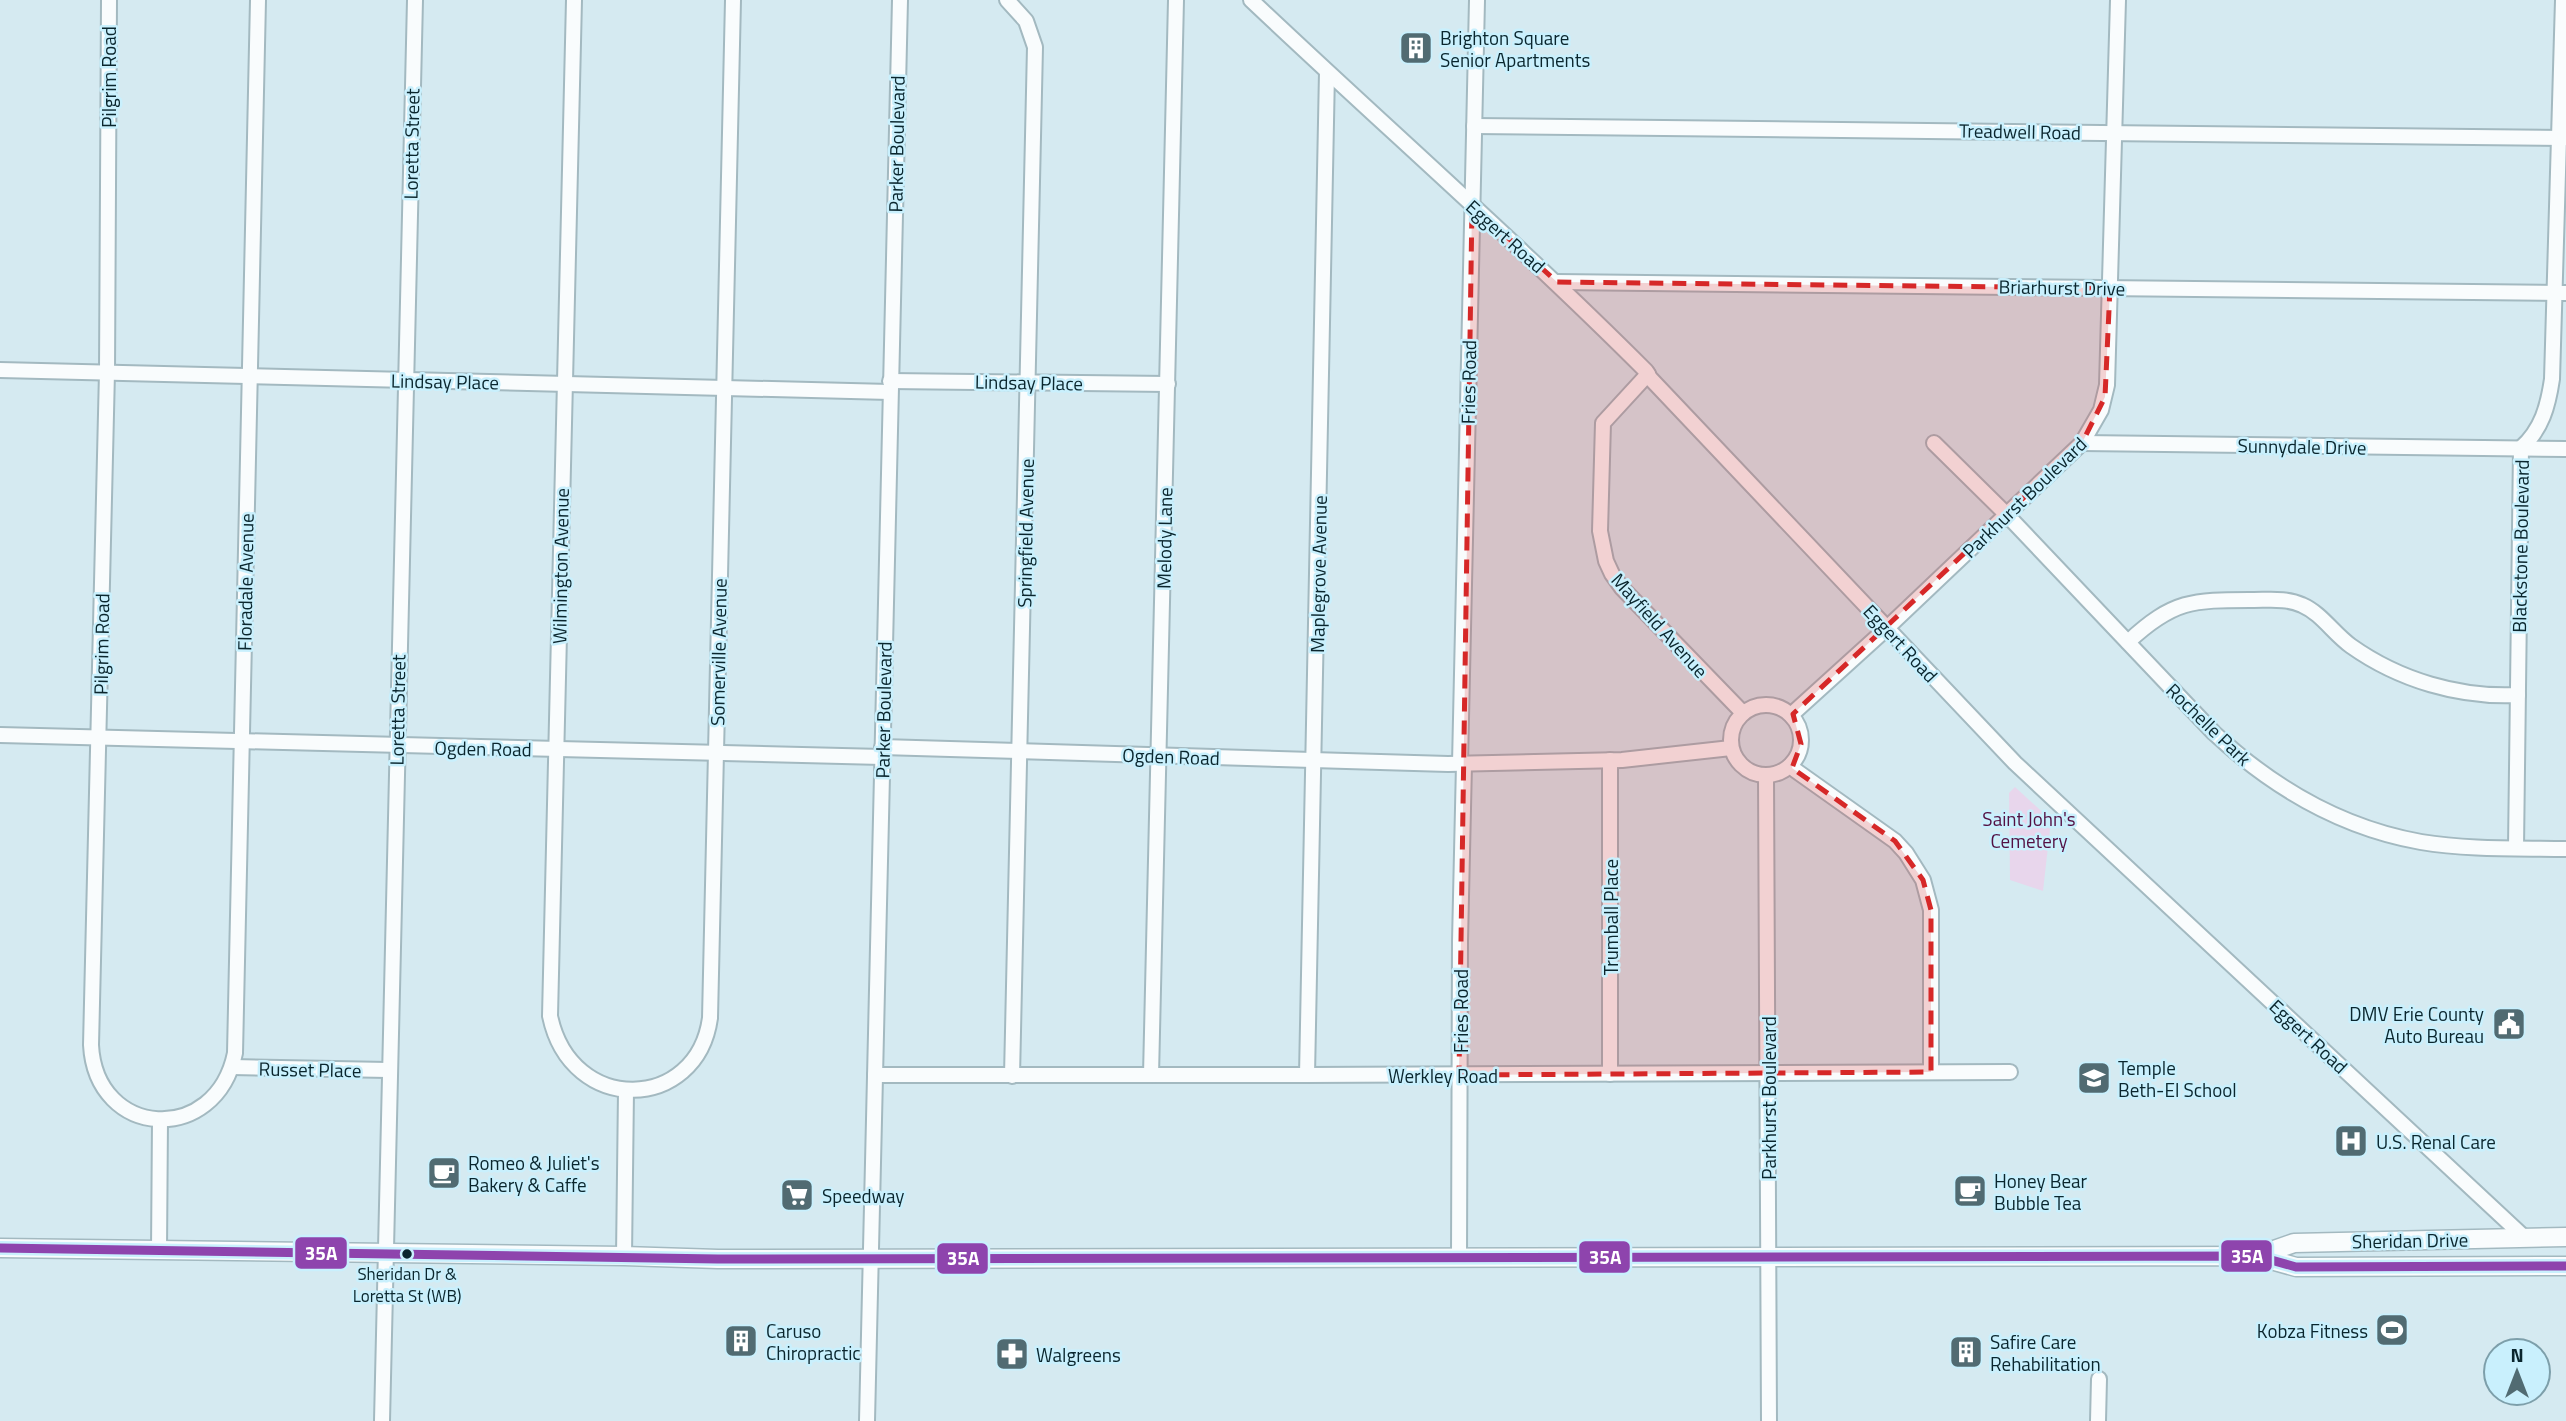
<svg xmlns="http://www.w3.org/2000/svg" width="2566" height="1421" viewBox="0 0 2566 1421" font-family="'Titillium Web',sans-serif">
<style>
.green{fill:#e8d6ec}
.lines{fill:none;stroke-linecap:round;stroke-linejoin:round}
.minor-casing{stroke:#a3b9c0;stroke-width:18}
.major-casing{stroke:#a3b9c0;stroke-width:21}
.minor{stroke:#f9fcfd;stroke-width:14}
.major{stroke:#f9fcfd;stroke-width:18}
.bus-1-casing{stroke:#c9f0fd;stroke-width:14}
.bus-1{stroke:#8e44ad;stroke-width:9}
.marked{fill:#d62828;fill-opacity:0.2;stroke:#d62828;stroke-width:5;stroke-dasharray:14 9;stroke-linejoin:round}
.bus-dot{fill:#0a262e;stroke:#c9f0fd;stroke-width:2.5}
.labels{text-anchor:middle;dominant-baseline:central;stroke-width:5;stroke-linejoin:round;paint-order:stroke}
.bus-label{font-size:17px;fill:#0a262e;stroke:#c9f0fd}
.poi-label{font-size:19px;fill:#0a262e;stroke:#c9f0fd;text-anchor:start}
.street-label{font-size:19px;fill:#0a262e;stroke:#c9f0fd}
.park-label{font-size:19px;fill:#531043;stroke:#c9f0fd}
.line-badge{stroke:#c9f0fd;stroke-width:2.5}
.badge-label{font-size:19px;text-anchor:middle;font-weight:bold;fill:#fff}
</style>
<rect width="100%" height="100%" fill="#d5eaf1"/>
<polygon class="green" points="2015,787 2051,820 2043,891 2010,880 2009,793"/>
<g class="lines">
<defs>
<g id="minor">
<path d="M109,0l-2,372 -16,673c5,94 125,101 144,8l23,-1053"/>
<path d="M574,0l-24,1016c21,100 147,96 160,2l23,-1018"/>
<polyline points="1007,0 1026,21 1035,47 1012,1076"/>
<path d="M1251,0c131,124 267,243 395,371l4,7 365,385 510,475"/>
<polyline points="1474,126 2566,138"/>
<polyline points="1557,282 2566,293"/>
<polyline points="0,370 890,392"/>
<polyline points="1648,374 1603,423 1600,531 1606,561 1612,574 1622,588 1743,713"/>
<polyline points="890,381 1168,384"/>
<path d="M1934,443l73,72 207,218c58,54 128,95 207,109 48,8 97,6 145,7"/>
<polyline points="2082,443 2566,449"/>
<path d="M2128,642c46,-43 66,-42 126,-42 16,0 33,-2 48,5 19,8 32,29 49,41 48,34 108,52 167,49"/>
<circle cx="1766" cy="740" r="35"/>
<polyline points="1791,715 1887,628 2082,443 2101,410 2107,385 2118,0"/>
<polyline points="0,735 882,757"/>
<polyline points="882,747 1448,764 1622,760 1731,748"/>
<polyline points="1610,760 1610,1074"/>
<polyline points="1460,764 1477,0"/>
<polyline points="1791,765 1795,770 1895,841 1906,853 1923,880 1931,910 1931,1072"/>
<polyline points="1766,775 1769,1421"/>
<path d="M2516,848l5,-400c21,-19 27,-42 31,-69l11,-379"/>
<polyline points="232,1067 388,1070"/>
<polyline points="875,1075 1307,1075 2010,1072"/>
<polyline points="1151,1075 1176,0"/>
<polyline points="1307,1075 1327,72"/>
<polyline points="159,1250 160,1120"/>
<polyline points="624,1256 626,1091"/>
<polyline points="1459,1258 1460,941 1464,764"/>
<polyline points="382,1421 415,0"/>
<polyline points="867,1421 900,0"/>
<polyline points="2098,1421 2099,1379"/>
</g>
<g id="major">
<polyline points="0,1248 624,1256 718,1259 2257,1256 2296,1267 2566,1266"/>
<polyline points="2257,1256 2294,1243 2566,1237"/>
</g>
</defs>
<use href="#minor" class="minor-casing"/>
<use href="#major" class="major-casing"/>
<use href="#minor" class="minor"/>
<use href="#major" class="major"/>
<defs>
<polyline id="bus-1" points="0,1248 718,1259 2257,1256 2296,1267 2566,1266"/>
</defs>
<use href="#bus-1" class="bus-1-casing"/>
<use href="#bus-1" class="bus-1"/>
</g>
<path class="marked" d="M1472,205l85,77 553,6 -5,109 -23,46 -289,271 8,30 -9,24 103,73 28,39 8,30v162l-472,3z"/>
<defs>
<symbol id="building-square" viewBox="-11 -11 22 22"><rect x="-9" y="-9" width="18" height="18" rx="4" fill="#516b72" stroke="#c9f0fd"/><path d="M-4-6H4V6H1V3H-1V6H-4ZM-2.5-4.3h1.7v1.8h-1.7ZM.8-4.3h1.7v1.8H.8ZM-2.5-1h1.7V.8h-1.7ZM.8-1h1.7V.8H.8Z" fill="#fff"/></symbol>
<symbol id="civic-square" viewBox="-11 -11 22 22"><rect x="-9" y="-9" width="18" height="18" rx="4" fill="#516b72" stroke="#c9f0fd"/><path d="M-.6-6.5H3V-4.5H.6V-3L4-1V1h2V6H-6V1h2V-1L-.6-3ZM-1.2 2.5V6h2.4V2.5Z" fill="#fff"/></symbol>
<symbol id="school-square" viewBox="-11 -11 22 22"><rect x="-9" y="-9" width="18" height="18" rx="4" fill="#516b72" stroke="#c9f0fd"/><path d="M0-5L7-2L0 1L-7-2ZM-4 1L0 2.5L4 1V4Q0 6-4 4Z" fill="#fff"/></symbol>
<symbol id="hospital-square" viewBox="-11 -11 22 22"><rect x="-9" y="-9" width="18" height="18" rx="4" fill="#516b72" stroke="#c9f0fd"/><path d="M-5-5h3v3.5h4V-5h3V5h-3V1.5h-4V5h-3Z" fill="#fff"/></symbol>
<symbol id="cafe-square" viewBox="-11 -11 22 22"><rect x="-9" y="-9" width="18" height="18" rx="4" fill="#516b72" stroke="#c9f0fd"/><path d="M-5.5-4.5H6V0H3Q3 3.5 0 3.5H-2.5Q-5.5 3.5-5.5 0ZM3-3.2v2h1.7v-2ZM-6 4.5H4V6H-6Z" fill="#fff"/></symbol>
<symbol id="supermarket-square" viewBox="-11 -11 22 22"><rect x="-9" y="-9" width="18" height="18" rx="4" fill="#516b72" stroke="#c9f0fd"/><path d="M-6-5.5h2.5l.6 2H6L4.5 2H-2.5L-4.4-4H-6ZM-1.5 3.2a1.3 1.3 0 1 0 .1 0ZM3 3.2a1.3 1.3 0 1 0 .1 0Z" fill="#fff"/></symbol>
<symbol id="stadium-square" viewBox="-11 -11 22 22"><rect x="-9" y="-9" width="18" height="18" rx="4" fill="#516b72" stroke="#c9f0fd"/><path d="M0-5a6.5 5 0 1 0 0 10a6.5 5 0 1 0 0-10ZM-3.5-1.8h7v3.6h-7Z" fill="#fff"/></symbol>
<symbol id="pharmacy-square" viewBox="-11 -11 22 22"><rect x="-9" y="-9" width="18" height="18" rx="4" fill="#516b72" stroke="#c9f0fd"/><path d="M-2-6h4v4h4v4h-4v4h-4v-4h-4v-4h4Z" fill="#fff"/></symbol>
</defs>
<g fill-rule="evenodd">
<use href="#building-square" x="1397" y="29" width="38" height="38"/>
<use href="#civic-square" x="2490" y="1005" width="38" height="38"/>
<use href="#school-square" x="2075" y="1059" width="38" height="38"/>
<use href="#hospital-square" x="2332" y="1122" width="38" height="38"/>
<use href="#cafe-square" x="425" y="1154" width="38" height="38"/>
<use href="#cafe-square" x="1951" y="1172" width="38" height="38"/>
<use href="#supermarket-square" x="778" y="1176" width="38" height="38"/>
<use href="#stadium-square" x="2373" y="1311" width="38" height="38"/>
<use href="#building-square" x="722" y="1322" width="38" height="38"/>
<use href="#building-square" x="1947" y="1333" width="38" height="38"/>
<use href="#pharmacy-square" x="993" y="1335" width="38" height="38"/>
</g>
<circle class="bus-dot" cx="407" cy="1254" r="6"/>
<g class="labels">
<g class="bus-label">
<text x="407" y="1274">Sheridan Dr &amp;<tspan x="407" dy="22">Loretta St (WB)</tspan></text>
</g>
<g class="poi-label">
<text x="1440" y="37">Brighton Square<tspan x="1440" dy="22">Senior Apartments</tspan></text>
<text x="2484" y="1013" text-anchor="end">DMV Erie County<tspan x="2484" dy="22">Auto Bureau</tspan></text>
<text x="2118" y="1067">Temple<tspan x="2118" dy="22">Beth-El School</tspan></text>
<text x="2376" y="1141">U.S. Renal Care</text>
<text x="468" y="1162">Romeo &amp; Juliet's<tspan x="468" dy="22">Bakery &amp; Caffe</tspan></text>
<text x="1994" y="1180">Honey Bear<tspan x="1994" dy="22">Bubble Tea</tspan></text>
<text x="822" y="1195">Speedway</text>
<text x="766" y="1330">Caruso<tspan x="766" dy="22">Chiropractic</tspan></text>
<text x="2368" y="1330" text-anchor="end">Kobza Fitness</text>
<text x="1990" y="1341">Safire Care<tspan x="1990" dy="22">Rehabilitation</tspan></text>
<text x="1036" y="1354">Walgreens</text>
</g>
<g class="street-label">
<text transform="translate(108 77) rotate(-90)">Pilgrim Road</text>
<text transform="translate(2020 131) rotate(1)">Treadwell Road</text>
<text transform="translate(411 144) rotate(-89)">Loretta Street</text>
<text transform="translate(896 144) rotate(-89)">Parker Boulevard</text>
<text transform="translate(1506 236) rotate(42)">Eggert Road</text>
<text transform="translate(2062 287) rotate(1)">Briarhurst Drive</text>
<text transform="translate(445 381) rotate(1)">Lindsay Place</text>
<text transform="translate(1029 382) rotate(1)">Lindsay Place</text>
<text transform="translate(1468 382) rotate(-89)">Fries Road</text>
<text transform="translate(2302 446) rotate(1)">Sunnydale Drive</text>
<text transform="translate(2024 497) rotate(-44)">Parkhurst Boulevard</text>
<text transform="translate(1025 533) rotate(-89)">Springfield Avenue</text>
<text transform="translate(1164 538) rotate(-89)">Melody Lane</text>
<text transform="translate(2520 546) rotate(-89)">Blackstone Boulevard</text>
<text transform="translate(560 566) rotate(-89)">Wilmington Avenue</text>
<text transform="translate(1318 574) rotate(-89)">Maplegrove Avenue</text>
<text transform="translate(245 582) rotate(-89)">Floradale Avenue</text>
<text transform="translate(1660 625) rotate(48)">Mayfield Avenue</text>
<text transform="translate(1901 643) rotate(47)">Eggert Road</text>
<text transform="translate(101 644) rotate(-89)">Pilgrim Road</text>
<text transform="translate(718 652) rotate(-89)">Somerville Avenue</text>
<text transform="translate(397 710) rotate(-89)">Loretta Street</text>
<text transform="translate(883 710) rotate(-89)">Parker Boulevard</text>
<text transform="translate(2209 724) rotate(44)">Rochelle Park</text>
<text transform="translate(483 748) rotate(1)">Ogden Road</text>
<text transform="translate(1171 756) rotate(2)">Ogden Road</text>
<text transform="translate(1610 917) rotate(-90)">Trumball Place</text>
<text transform="translate(1460 1011) rotate(-90)">Fries Road</text>
<text transform="translate(2309 1036) rotate(43)">Eggert Road</text>
<text transform="translate(310 1069) rotate(1)">Russet Place</text>
<text x="1443" y="1075">Werkley Road</text>
<text transform="translate(1768 1098) rotate(-90)">Parkhurst Boulevard</text>
<text transform="translate(2410 1240) rotate(-1)">Sheridan Drive</text>
</g>
<g class="park-label">
<text x="2029" y="818">Saint John's<tspan x="2029" dy="22">Cemetery</tspan></text>
</g>
</g>
<g class="line-badge">
<rect x="294" y="1236" width="54" height="34" rx="7" fill="#8e44ad"/>
<rect x="2220" y="1239" width="53" height="34" rx="7" fill="#8e44ad"/>
<rect x="1578" y="1240" width="53" height="34" rx="7" fill="#8e44ad"/>
<rect x="936" y="1242" width="53" height="33" rx="7" fill="#8e44ad"/>
</g>
<g class="badge-label">
<text x="321" y="1260">35A</text>
<text x="2247" y="1263">35A</text>
<text x="1605" y="1264">35A</text>
<text x="963" y="1265">35A</text>
</g>
<g transform="translate(2517 1372)"><circle r="33" fill="#c9f0fd" stroke="#7d9faa" stroke-width="2"/>
<path d="M0-5L12 26L0 18L-12 26Z" fill="#516b72"/>
<text y="-10" font-size="19" font-weight="bold" text-anchor="middle" fill="#0a262e">N</text>
</g>
</svg>
